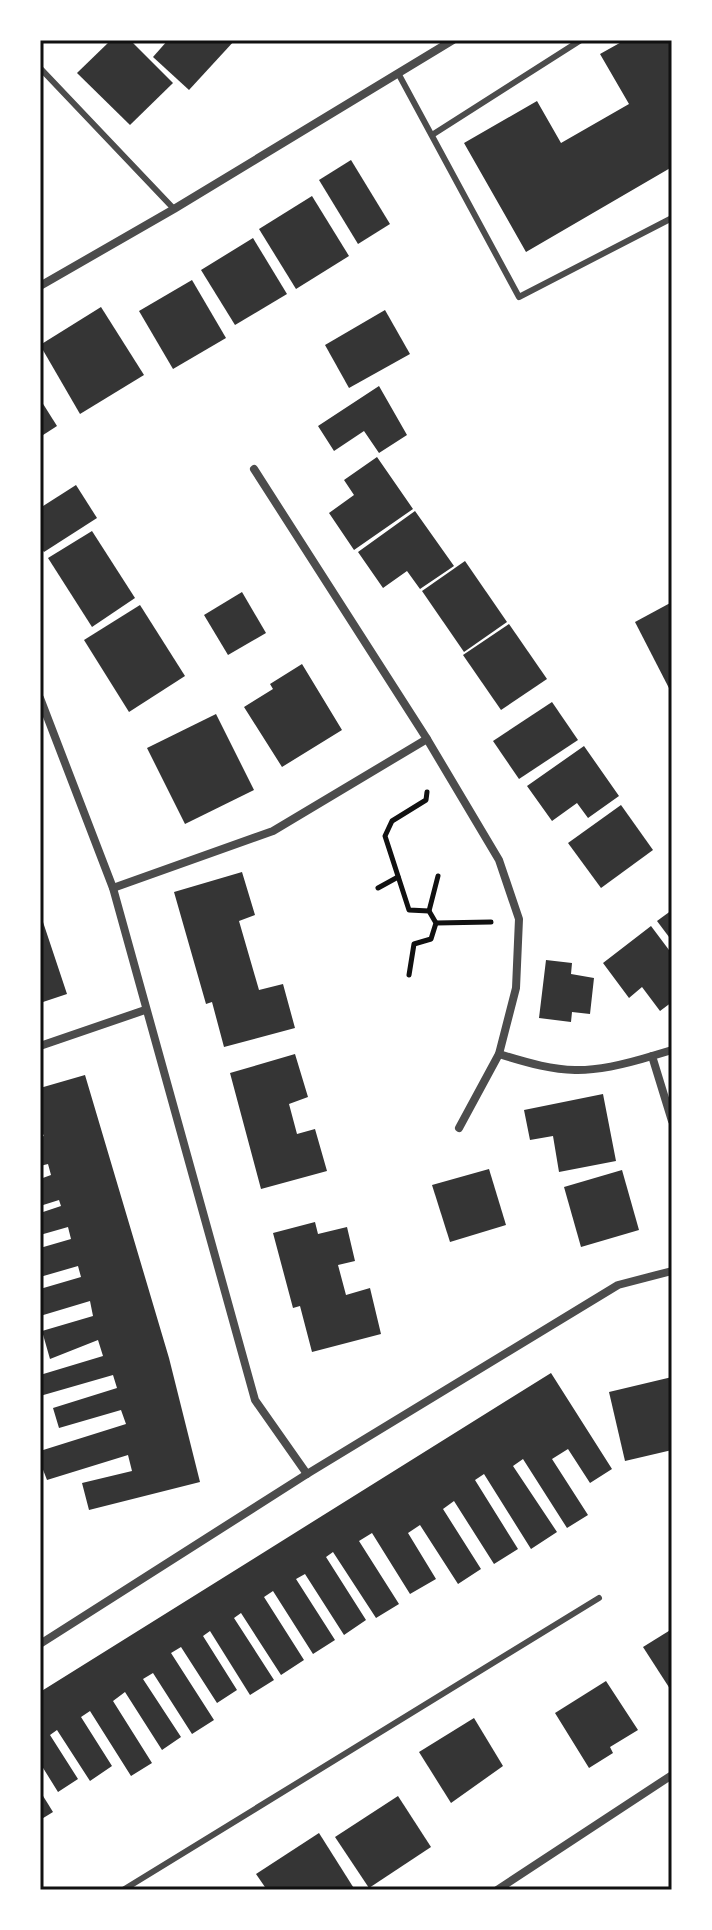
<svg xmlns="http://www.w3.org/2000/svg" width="712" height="1930" viewBox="0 0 712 1930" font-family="Karla,sans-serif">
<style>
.building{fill:#353535}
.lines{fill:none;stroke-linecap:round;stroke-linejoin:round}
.path{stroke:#111;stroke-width:5}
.service{stroke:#4c4c4c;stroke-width:6}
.minor{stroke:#4c4c4c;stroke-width:8}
.neatline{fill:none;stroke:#111;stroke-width:3}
</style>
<rect width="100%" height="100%" fill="#fff"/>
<g class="building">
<polygon points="111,40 130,40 173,83 130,125 77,73"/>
<polygon points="168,40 235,40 189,90 153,57"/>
<polygon points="625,40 672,40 672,167 526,252 464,143 537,101 561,143 629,104 600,54"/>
<polygon points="351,160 390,224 358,244 319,180"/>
<polygon points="312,196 349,256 296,289 259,229"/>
<polygon points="253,238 287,294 235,325 201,270"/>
<polygon points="192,280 226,338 173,369 139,311"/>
<polygon points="101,307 144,375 80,414 40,345"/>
<polygon points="385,310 410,354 349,388 325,345"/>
<polygon points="379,386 407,435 379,453 364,431 334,451 318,426"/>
<polygon points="40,399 57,426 40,437"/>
<polygon points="377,457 413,509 354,550 329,513 354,495 344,480"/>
<polygon points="76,485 97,518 44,552 40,546 40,508"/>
<polygon points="415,511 454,566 420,589 407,571 383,588 358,552"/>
<polygon points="92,531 135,598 92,627 48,558"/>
<polygon points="465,561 507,622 464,652 422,591"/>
<polygon points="242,592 266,633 228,655 204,615"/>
<polygon points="672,602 672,694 635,622"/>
<polygon points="140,605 185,676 129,712 84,640"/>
<polygon points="509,624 547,679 501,710 463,655"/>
<polygon points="302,664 342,730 282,767 244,707 273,689 270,684"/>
<polygon points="552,702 578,740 519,779 493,741"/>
<polygon points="216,714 254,790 185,824 147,748"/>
<polygon points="584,746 619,796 588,818 577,803 552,821 527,786"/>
<polygon points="621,805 653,850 601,888 568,843"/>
<polygon points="242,872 255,915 239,921 259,990 283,984 295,1028 224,1047 212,1002 206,1004 174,892"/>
<polygon points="672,910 672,941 657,921"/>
<polygon points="40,913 67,994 40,1003"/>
<polygon points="651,926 672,954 672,1002 660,1011 642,987 629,998 603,963"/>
<polygon points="546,960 572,963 571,974 594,978 590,1014 572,1012 571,1022 539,1018"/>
<polygon points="295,1054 308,1097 289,1104 297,1134 315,1129 327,1171 261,1189 230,1073"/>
<polygon points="85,1075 169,1358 200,1482 89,1510 82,1483 132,1471 128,1455 47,1480 40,1462 40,1451 126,1424 121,1410 59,1428 53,1408 117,1388 113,1375 40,1396 40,1375 103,1356 98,1340 50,1359 42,1331 93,1316 90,1301 40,1316 40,1289 81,1277 78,1266 40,1277 40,1248 71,1239 68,1227 40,1235 40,1213 61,1206 59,1200 40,1206 40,1179 51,1175 48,1164 40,1166 40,1137 44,1136 40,1128 40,1088"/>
<polygon points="603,1094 616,1161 559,1172 553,1136 530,1140 524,1110"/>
<polygon points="489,1169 506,1225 450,1242 432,1185"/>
<polygon points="622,1170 639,1230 581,1247 564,1187"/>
<polygon points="315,1222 318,1234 347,1227 355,1261 338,1265 346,1295 370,1288 381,1334 312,1352 300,1306 293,1308 273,1233"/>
<polygon points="551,1373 612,1469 590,1483 568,1449 552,1459 588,1515 567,1528 523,1459 513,1466 557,1532 531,1549 484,1474 475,1480 518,1549 494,1564 454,1501 443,1509 481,1569 458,1584 420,1525 408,1533 436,1579 410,1594 372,1533 359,1541 399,1604 376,1618 333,1552 326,1557 366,1620 344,1635 305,1574 296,1579 335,1640 313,1654 273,1591 264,1597 304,1660 281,1675 241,1613 234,1618 274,1680 250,1695 210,1631 203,1636 237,1690 217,1703 181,1647 171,1653 214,1720 192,1734 153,1673 143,1679 181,1737 162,1750 125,1692 113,1701 152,1763 131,1776 90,1711 81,1717 112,1766 90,1781 57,1730 50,1735 78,1779 58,1792 40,1763 40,1692"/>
<polygon points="672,1377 672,1450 625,1461 609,1392"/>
<polygon points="672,1629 672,1692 643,1647"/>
<polygon points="606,1681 638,1730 610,1747 613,1753 589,1768 555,1713"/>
<polygon points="474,1718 503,1766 451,1803 419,1752"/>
<polygon points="40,1791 53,1812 40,1820"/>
<polygon points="398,1796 431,1847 369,1888 335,1837"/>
<polygon points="319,1833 355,1890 267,1890 256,1874"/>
</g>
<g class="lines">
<g class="path">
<polyline points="378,888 398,877"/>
<polyline points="429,911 438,876"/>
<polyline points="436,923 491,922"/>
<polyline points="409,975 414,944 431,939 436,923 429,911 409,910 385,836 392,821 426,800 427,792"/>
</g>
<g class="service">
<polyline points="40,68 174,209"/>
<polyline points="398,73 519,297 672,218"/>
<polyline points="432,135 581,40"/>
<polyline points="123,1890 599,1598"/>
</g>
<g class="minor">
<polyline points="40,286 174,209 453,40"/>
<polyline points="254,469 427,739 499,860 519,919 516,988 499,1054 459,1128"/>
<polyline points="40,698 113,888 255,1400 307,1474"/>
<polyline points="113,888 273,831 427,739"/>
<polyline points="40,1046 145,1010"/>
<polyline points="672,1050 652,1056 672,1121"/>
<path d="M499,1054c64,20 88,22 153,2"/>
<polyline points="40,1644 307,1474 618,1285 672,1271"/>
<polyline points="497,1890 672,1775"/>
</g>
</g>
<rect width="712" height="1930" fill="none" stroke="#ffffff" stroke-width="84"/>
<rect x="42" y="42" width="628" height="1846" class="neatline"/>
</svg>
